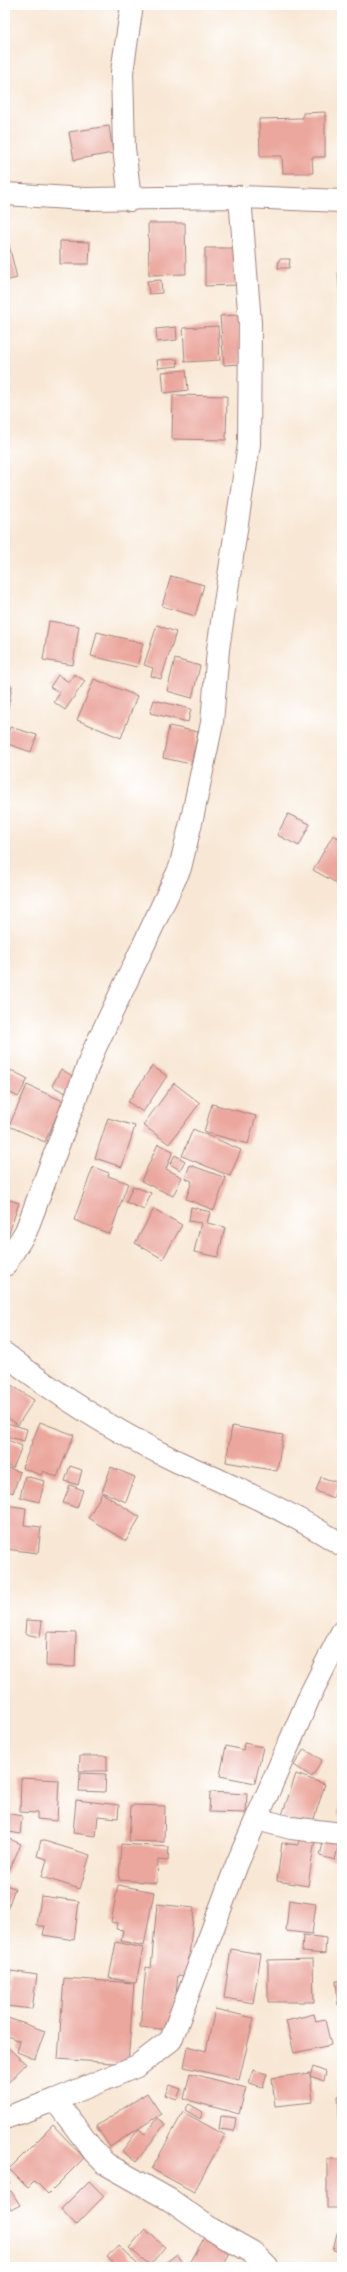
<svg xmlns="http://www.w3.org/2000/svg" width="347" height="2272" viewBox="0 0 347 2272" font-family="Mynerve,sans-serif">
<style>
.building{fill:#eba79e}
.lines{fill:none;stroke-linecap:round;stroke-linejoin:round}
.street-casing{stroke:#a18380;stroke-width:24}
.street{stroke:#fff;stroke-width:22}
</style>
<rect width="100%" height="100%" fill="#fff"/>
<filter id="ink" filterUnits="userSpaceOnUse"><feTurbulence type="fractalNoise" baseFrequency=".025" numOctaves="2"/><feDisplacementMap in="SourceGraphic" scale="8" xChannelSelector="R" yChannelSelector="G"/><feConvolveMatrix kernelMatrix="1 2 1 2 8 2 1 2 1" color-interpolation-filters="sRGB"/></filter>
<filter id="wash" filterUnits="userSpaceOnUse"><feTurbulence type="fractalNoise" baseFrequency=".012" numOctaves="4" result="noise"/><feDisplacementMap in="SourceGraphic" scale="16" xChannelSelector="R" yChannelSelector="G"/><feGaussianBlur stdDeviation="0.9" result="paint"/><feColorMatrix in="noise" values="0 0 0 0 0 0 0 0 0 0 0 0 0 0 0 0 0 1.4 0 .05"/><feComposite in="paint" operator="in"/></filter>
<g filter="url(#wash)">
<rect width="100%" height="100%" fill="#f8e7d4"/>
<g id="blocks">
<g class="building">
<polygon points="325,112 325,157 312,157 313,173 283,173 282,156 260,156 259,119 303,118 303,113"/>
<polygon points="109,126 113,153 74,160 69,132"/>
<polygon points="148,223 185,223 186,274 149,275"/>
<polygon points="8,241 17,278 5,281 5,242"/>
<polygon points="60,241 90,242 89,264 60,264"/>
<polygon points="205,248 238,248 238,285 205,286"/>
<polygon points="279,259 290,259 289,268 278,268"/>
<polygon points="342,270 342,300 340,300 338,271"/>
<polygon points="161,280 162,293 149,294 147,281"/>
<polygon points="238,315 242,364 224,365 220,316"/>
<polygon points="218,326 220,360 185,362 183,328"/>
<polygon points="176,327 177,340 157,342 156,329"/>
<polygon points="177,359 178,366 158,368 157,360"/>
<polygon points="186,370 188,390 164,393 162,372"/>
<polygon points="173,395 227,396 226,440 172,439"/>
<polygon points="171,576 204,585 195,616 162,606"/>
<polygon points="49,621 79,626 73,665 43,660"/>
<polygon points="157,625 176,632 161,679 151,676 153,668 144,665"/>
<polygon points="97,632 143,643 137,667 91,656"/>
<polygon points="175,659 200,666 192,698 167,691"/>
<polygon points="74,674 85,681 65,710 54,702 60,693 50,687 58,675 69,682"/>
<polygon points="94,679 137,696 121,738 77,720"/>
<polygon points="5,685 12,686 6,718 5,717"/>
<polygon points="154,700 191,709 188,722 150,713"/>
<polygon points="169,726 198,732 191,764 163,758"/>
<polygon points="10,727 37,735 31,752 5,743"/>
<polygon points="288,814 310,824 299,846 277,835"/>
<polygon points="333,835 342,840 342,886 313,870"/>
<polygon points="152,1066 167,1076 143,1112 128,1102"/>
<polygon points="61,1069 74,1077 66,1093 52,1086"/>
<polygon points="11,1070 28,1079 18,1097 5,1090 5,1082"/>
<polygon points="174,1083 200,1103 169,1144 143,1125"/>
<polygon points="27,1085 63,1101 45,1142 9,1126"/>
<polygon points="212,1104 256,1116 248,1144 204,1132"/>
<polygon points="108,1118 135,1126 122,1167 95,1158"/>
<polygon points="193,1129 241,1150 230,1176 182,1156"/>
<polygon points="158,1144 173,1151 166,1169 182,1177 173,1196 141,1181"/>
<polygon points="175,1155 185,1161 180,1170 170,1164"/>
<polygon points="190,1165 226,1178 214,1210 186,1199 192,1181 185,1178"/>
<polygon points="93,1167 109,1173 108,1176 128,1183 110,1234 74,1220"/>
<polygon points="133,1186 151,1193 144,1210 126,1202"/>
<polygon points="5,1198 19,1203 5,1245"/>
<polygon points="191,1207 210,1212 207,1223 225,1227 218,1257 194,1252 201,1223 189,1221"/>
<polygon points="154,1209 182,1225 163,1259 135,1243"/>
<polygon points="5,1381 34,1400 18,1425 5,1416"/>
<polygon points="40,1422 74,1435 57,1477 43,1471 41,1475 22,1468"/>
<polygon points="7,1423 27,1429 24,1441 5,1436"/>
<polygon points="232,1426 283,1435 277,1471 226,1462"/>
<polygon points="5,1439 22,1446 13,1468 5,1465"/>
<polygon points="70,1466 82,1470 78,1485 65,1481"/>
<polygon points="5,1467 20,1472 13,1493 5,1490"/>
<polygon points="111,1467 135,1477 126,1502 102,1492"/>
<polygon points="25,1476 45,1481 39,1502 20,1497"/>
<polygon points="321,1477 339,1483 333,1498 316,1491"/>
<polygon points="70,1485 83,1490 77,1508 63,1503"/>
<polygon points="102,1493 140,1517 126,1541 88,1518"/>
<polygon points="5,1505 26,1508 24,1525 41,1527 38,1553 5,1549"/>
<polygon points="26,1620 42,1621 40,1637 25,1634"/>
<polygon points="47,1632 76,1633 75,1667 46,1666"/>
<polygon points="244,1743 263,1747 255,1783 220,1776 226,1746 243,1750"/>
<polygon points="304,1749 322,1760 312,1777 294,1765"/>
<polygon points="80,1756 107,1756 107,1771 79,1771"/>
<polygon points="80,1773 106,1774 105,1792 79,1791"/>
<polygon points="296,1774 325,1784 311,1828 281,1818"/>
<polygon points="21,1778 59,1780 57,1821 37,1819 37,1813 20,1812"/>
<polygon points="341,1788 342,1788 342,1815 338,1814"/>
<polygon points="210,1792 247,1794 246,1813 209,1812"/>
<polygon points="76,1800 119,1805 118,1818 98,1816 96,1836 73,1833"/>
<polygon points="131,1805 165,1806 164,1842 129,1841"/>
<polygon points="5,1813 22,1816 20,1834 5,1831"/>
<polygon points="300,1836 315,1839 308,1886 277,1881 282,1843 298,1845"/>
<polygon points="5,1837 21,1844 7,1875 5,1874"/>
<polygon points="324,1839 339,1843 335,1860 320,1856"/>
<polygon points="41,1840 90,1855 80,1889 42,1877 47,1859 37,1856"/>
<polygon points="121,1844 169,1847 168,1861 158,1860 157,1883 119,1880"/>
<polygon points="5,1885 15,1888 5,1915"/>
<polygon points="118,1885 154,1892 144,1946 121,1941 123,1930 116,1929 117,1923 111,1922"/>
<polygon points="41,1896 79,1901 74,1940 43,1935 45,1926 37,1926"/>
<polygon points="289,1900 316,1904 312,1934 286,1931"/>
<polygon points="157,1904 194,1908 187,1976 178,1975 172,2030 140,2027 146,1967 151,1968"/>
<polygon points="303,1935 326,1938 325,1954 302,1952"/>
<polygon points="116,1942 143,1948 136,1983 109,1978"/>
<polygon points="231,1949 261,1954 253,2003 224,1998"/>
<polygon points="313,1959 314,2002 268,2002 268,1960"/>
<polygon points="11,1971 37,1975 32,2009 6,2006"/>
<polygon points="5,1975 10,1977 5,1989"/>
<polygon points="64,1978 134,1983 128,2064 58,2059"/>
<polygon points="336,1981 342,1981 342,2005 338,2005"/>
<polygon points="215,2009 254,2018 239,2080 184,2067 188,2046 206,2051"/>
<polygon points="314,2014 316,2022 325,2020 331,2045 294,2053 286,2021"/>
<polygon points="5,2017 45,2031 35,2059 17,2052 20,2041 5,2035"/>
<polygon points="5,2045 26,2064 5,2086"/>
<polygon points="313,2067 326,2072 324,2081 310,2076"/>
<polygon points="253,2070 267,2074 263,2087 249,2083"/>
<polygon points="190,2073 246,2088 239,2114 184,2099"/>
<polygon points="310,2073 313,2102 275,2106 272,2078"/>
<polygon points="341,2077 342,2077 342,2088 339,2088"/>
<polygon points="169,2085 181,2089 177,2099 165,2095"/>
<polygon points="147,2093 161,2114 110,2147 96,2126"/>
<polygon points="338,2096 342,2096 342,2131 340,2131"/>
<polygon points="189,2104 203,2112 200,2119 185,2110"/>
<polygon points="183,2112 225,2135 194,2192 152,2169"/>
<polygon points="221,2116 236,2118 234,2131 219,2129"/>
<polygon points="157,2118 165,2124 136,2162 122,2151 139,2129 145,2134"/>
<polygon points="53,2125 84,2158 48,2194 35,2181 28,2188 9,2169"/>
<rect x="327" y="2159" width="15" height="49"/>
<polygon points="5,2175 10,2183 5,2186"/>
<polygon points="89,2181 104,2196 76,2225 61,2209"/>
<polygon points="11,2191 20,2205 11,2210 5,2200 5,2194"/>
<polygon points="145,2229 165,2247 150,2265 129,2248"/>
<polygon points="337,2233 342,2234 342,2252 333,2250"/>
<polygon points="204,2238 230,2253 222,2267 193,2267 189,2265"/>
<polygon points="118,2245 140,2267 118,2267 107,2257"/>
<polygon points="177,2254 186,2267 160,2267"/>
</g>
</g>
</g>
<g filter="url(#ink)">
<use href="#blocks" fill-opacity="0" stroke="#a18380" stroke-width="1"/>
<g class="lines">
<defs>
<g id="street">
<polyline points="5,194 85,199 240,197 342,201"/>
<polyline points="130,200 124,148 122,72 132,5"/>
<polyline points="5,1265 26,1231 93,1052 180,868 193,814 212,723 218,649 249,444 250,323 240,197"/>
<path d="M5,1354c52,41 108,76 167,105 18,9 37,16 55,25 40,18 78,37 115,61"/>
<polyline points="257,1819 291,1828 342,1834"/>
<polyline points="55,2100 95,2153 106,2164 170,2200 211,2229 252,2252 267,2267"/>
<polyline points="5,2118 55,2100 137,2066 171,2040 237,1864 311,1693 342,1632"/>
</g>
</defs>
<use href="#street" class="street-casing"/>
<use href="#street" class="street"/>
</g>
</g>
<rect width="347" height="2272" fill="none" stroke="#fff" stroke-width="20"/>
</svg>
